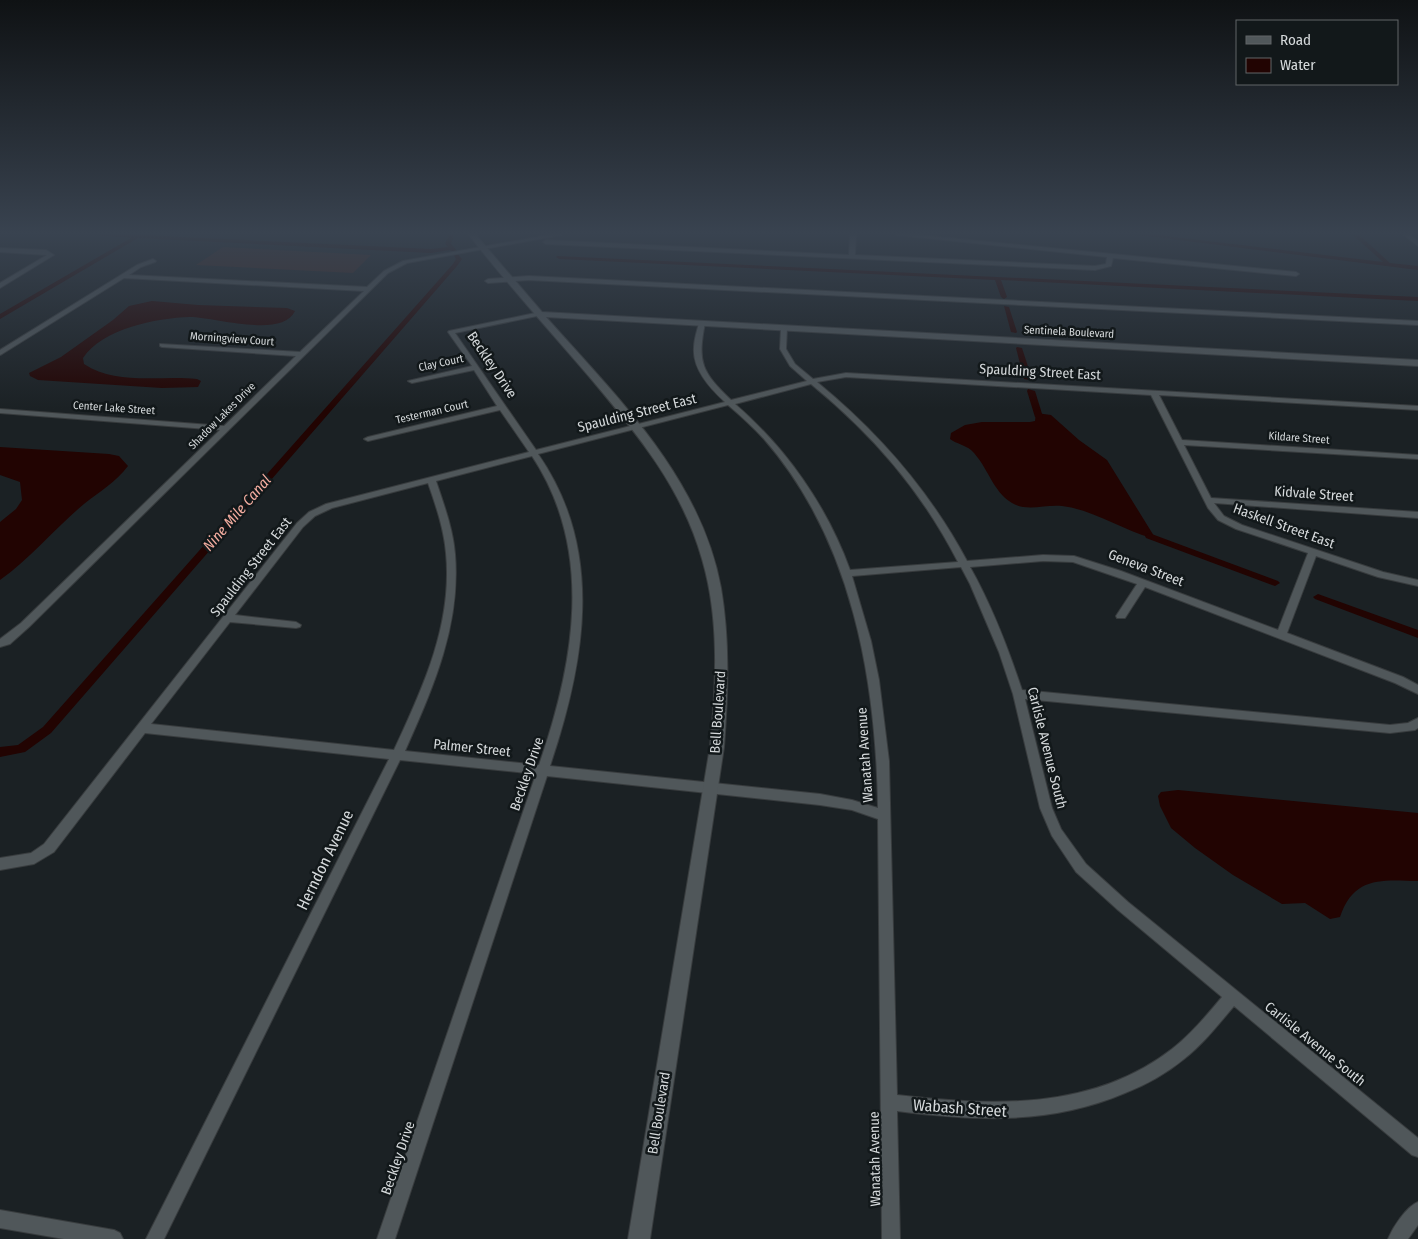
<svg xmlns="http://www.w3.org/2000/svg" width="1418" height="1239" viewBox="0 0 1418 1239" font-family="'Fira Sans Condensed',sans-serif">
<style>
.green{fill:#3f2520}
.water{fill:#220402}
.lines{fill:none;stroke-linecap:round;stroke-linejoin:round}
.canal{fill:#220402;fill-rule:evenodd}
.minor-casing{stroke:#383c3e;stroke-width:2}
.tertiary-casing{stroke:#383c3e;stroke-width:2}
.minor{fill:#50575a;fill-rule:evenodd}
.tertiary{fill:#50575a;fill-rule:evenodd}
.labels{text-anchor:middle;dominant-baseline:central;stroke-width:5;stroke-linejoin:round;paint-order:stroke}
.far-street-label{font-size:11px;fill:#d5d9db;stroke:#12181a}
.street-label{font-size:14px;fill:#d5d9db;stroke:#12181a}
.water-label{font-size:15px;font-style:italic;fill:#f4ada0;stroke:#12181a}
.near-street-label{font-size:16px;fill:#d5d9db;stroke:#12181a}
</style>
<rect width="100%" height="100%" fill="#1b2124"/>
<polygon class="green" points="223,247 371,255 353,273 196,265"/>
<g class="water">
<path d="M152,301l46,4 89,3 8,3c-13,28 -80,6 -105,6 -34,1 -88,12 -107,41l1,6c33,22 76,11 113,15l4,2 -3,6 -36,1 -124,-8 -8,-4 -1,-3 32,-16 52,-37 16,-14z"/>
<path d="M1036,413l15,2 28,25 28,20 47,76 -2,2c-30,-8 -58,-28 -90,-32 -16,-2 -35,6 -50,-3 -20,-12 -24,-37 -41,-53 -6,-5 -14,-6 -21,-11l1,-6 14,-8 17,-3h48l5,-1z"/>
<path d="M0,447l109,7 10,2 9,10c-12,16 -29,26 -44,38 -29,24 -53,54 -84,76v-58l16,-13 6,-9 -2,-18 -20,-7z"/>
<path d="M1178,790l240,23v68c-37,-1 -64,-5 -78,36l-10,2 -25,-16 -23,1 -49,-29 -38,-27 -24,-20 -11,-22 -2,-10 3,-4z"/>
</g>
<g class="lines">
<g class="canal">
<polygon points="98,235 141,235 431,249 448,247 445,244 449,235 454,235 451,244 457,251 454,253 450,250 431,253 138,238 0,319 0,314 131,238"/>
<polygon points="1139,235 1158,235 1383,262 1353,235 1359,235 1390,263 1418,266 1418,270"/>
<polygon points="456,252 462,259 457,266 51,733 25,752 0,757 0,747 18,745 43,727 453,264 456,259 453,254"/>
<polygon points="557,256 1418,297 1418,301 1001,280 1007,297 1004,299 1001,297 995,280 559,259 556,257"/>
<polygon points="1004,306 1009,307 1017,332 1016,333 1011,332"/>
<polygon points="1017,347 1022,348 1032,379 1030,380 1024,379 1016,348"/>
<polygon points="1028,389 1035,391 1043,417 1042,419 1039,419 1035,417 1027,391"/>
<polygon points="1149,533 1278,581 1280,583 1275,586 1272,585 1146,538 1145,536"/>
<polygon points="1318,594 1418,630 1418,638 1315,599 1313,597"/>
</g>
<defs>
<g id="minor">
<polygon points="548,235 561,235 407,263 388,273 29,627 10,644 0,647 0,639 21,623 220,430 0,413 0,409 224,426 296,356 162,347 160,346 160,344 300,352 364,291 124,278 2,354 0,355 0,350 137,265 153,259 156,261 155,262 141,267 129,275 367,287 384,271 403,261"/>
<polygon points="850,235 856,235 855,255 1095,266 1106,264 1107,257 897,235 919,235 1296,272 1299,274 1296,276 1113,258 1111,266 1095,270 546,244 543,242 546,240 849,255"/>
<polygon points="1404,235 1410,235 1418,241 1418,246"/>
<polygon points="0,248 46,250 54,255 0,288 0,283 47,255 0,252"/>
<polygon points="529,276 1418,321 1418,325 529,280 488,283 485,281 488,279"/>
<path d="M540,312l3,2 -1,1 -87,18 81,117 189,-48c-15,-14 -33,-33 -31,-55 0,-8 3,-16 5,-24l3,-2 3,2c-8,40 -3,49 26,77l76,-19 -17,-15 -10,-17 1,-21 3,-2 3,2 -1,21 9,15 18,15 33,-6 572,33v4l-259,-15 23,45 236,15v4l-234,-14 27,53 207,14v6l-204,-15 10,13 18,9 141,47 35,8v6l-40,-9 -62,-21 -29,77 116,44 15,8v9l-23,-11 -250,-96 -20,31h-8l-1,-2 21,-32 -64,-22 -30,-1 -73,6c22,39 38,81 52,123l368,35 18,-2 10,-5v10l-3,2 -25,3 -365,-34 27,109 9,21 25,35 42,38 290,236v19l-6,-2 -178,-149c-16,19 -31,38 -50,53 -17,14 -38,26 -59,34 -75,32 -149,28 -228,18l3,128h-18l-4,-420 -26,-9 -32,-5 -273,-29 -152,463h-18l159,-465 -136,-14 -236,479h-18l243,-480 -244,-26 -91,119 -20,12 -34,6v-12l31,-5 13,-9 253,-321 12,-11 17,-8 203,-52 -29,-42 -132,31 -4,-2 4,-2 129,-31 -23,-36 -62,13 -4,-2 64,-15 -24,-34 1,-1zM846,377l305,18 57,113 10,12 18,9 72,24 -30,77 -157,-59 -47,-15 -31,-1 -76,6c-38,-71 -88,-128 -150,-179zM811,384c62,51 110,106 147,178l-108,8c-23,-64 -64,-122 -115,-166zM728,405c13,11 25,22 36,34 88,101 112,239 114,369l-26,-8 -32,-6 -270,-28c35,-104 55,-216 -12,-312zM532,456c63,95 42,208 7,309l-134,-14c28,-63 56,-126 50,-197 -2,-25 -11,-49 -19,-73zM428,483c8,23 16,46 18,70 7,70 -23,135 -52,197l-243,-26 79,-102 66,6 4,-1 1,-2 -5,-3 -61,-7 68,-88 12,-11 17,-8zM961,567l9,17 29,68 14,42 27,114 12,28 24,36 42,38 104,87c-15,18 -31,37 -50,52 -80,62 -181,57 -275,46l-8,-334 -10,-81 -8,-39 -19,-65z"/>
<path d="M1418,1202v23l-10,14h-20c5,-12 18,-32 30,-37z"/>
<polygon points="0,1210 114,1230 120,1233 123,1239 64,1239 0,1228"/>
</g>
<path id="tertiary" d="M469,235h7l66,77 876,48v6l-872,-49c71,80 155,161 175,271 9,53 7,106 3,159l-74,492h-22l82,-492c6,-62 10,-127 -8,-188 -20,-71 -64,-124 -110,-179 -41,-48 -84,-95 -123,-145z"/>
</defs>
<use href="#minor" class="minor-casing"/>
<use href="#tertiary" class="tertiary-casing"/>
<use href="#minor" class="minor"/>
<use href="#tertiary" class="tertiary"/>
</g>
<linearGradient id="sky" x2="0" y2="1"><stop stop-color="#0f1214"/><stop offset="0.57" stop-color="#394350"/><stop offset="1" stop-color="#394350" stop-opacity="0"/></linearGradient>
<rect width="1418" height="409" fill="url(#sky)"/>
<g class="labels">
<g class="far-street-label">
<text transform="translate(1069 332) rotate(3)">Sentinela Boulevard</text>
<text transform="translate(232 339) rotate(4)">Morningview Court</text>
<text transform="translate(441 363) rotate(-12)">Clay Court</text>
<text transform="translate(114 408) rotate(4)">Center Lake Street</text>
<text transform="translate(432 412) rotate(-13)">Testerman Court</text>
<text transform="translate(222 416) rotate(-45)">Shadow Lakes Drive</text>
<text transform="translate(1299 438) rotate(4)">Kildare Street</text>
</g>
<g class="street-label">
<text transform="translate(492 365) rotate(56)">Beckley Drive</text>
<text transform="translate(1040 372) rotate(3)">Spaulding Street East</text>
<text transform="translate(637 413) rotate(-14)">Spaulding Street East</text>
<text transform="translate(1314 494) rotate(4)">Kidvale Street</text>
<text transform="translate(1284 526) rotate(20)">Haskell Street East</text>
<text transform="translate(251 567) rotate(-52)">Spaulding Street East</text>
<text transform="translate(1146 568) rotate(21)">Geneva Street</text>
<text transform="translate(718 712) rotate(-86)">Bell Boulevard</text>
<text transform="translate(472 748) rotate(6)">Palmer Street</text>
<text transform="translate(1047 748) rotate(76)">Carlisle Avenue South</text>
<text transform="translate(865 755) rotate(-94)">Wanatah Avenue</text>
<text transform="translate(527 774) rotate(-71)">Beckley Drive</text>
<text transform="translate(1315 1044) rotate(39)">Carlisle Avenue South</text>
<text transform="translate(659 1113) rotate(-81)">Bell Boulevard</text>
<text transform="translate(398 1158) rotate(-71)">Beckley Drive</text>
<text transform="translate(875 1159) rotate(-91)">Wanatah Avenue</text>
</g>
<g class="water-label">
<text transform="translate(237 513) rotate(-49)">Nine Mile Canal</text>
</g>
<g class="near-street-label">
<text transform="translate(325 860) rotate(-64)">Herndon Avenue</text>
<text transform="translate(960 1108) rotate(4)">Wabash Street</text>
</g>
</g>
<rect x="1236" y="20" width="162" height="65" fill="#12181a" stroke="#606567"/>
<rect x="1246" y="36" width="25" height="8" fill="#50575a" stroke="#606567"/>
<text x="1280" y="45" font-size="15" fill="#d5d9db">Road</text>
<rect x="1246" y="58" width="25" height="15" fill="#220402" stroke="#606567"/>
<text x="1280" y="70" font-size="15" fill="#d5d9db">Water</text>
</svg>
